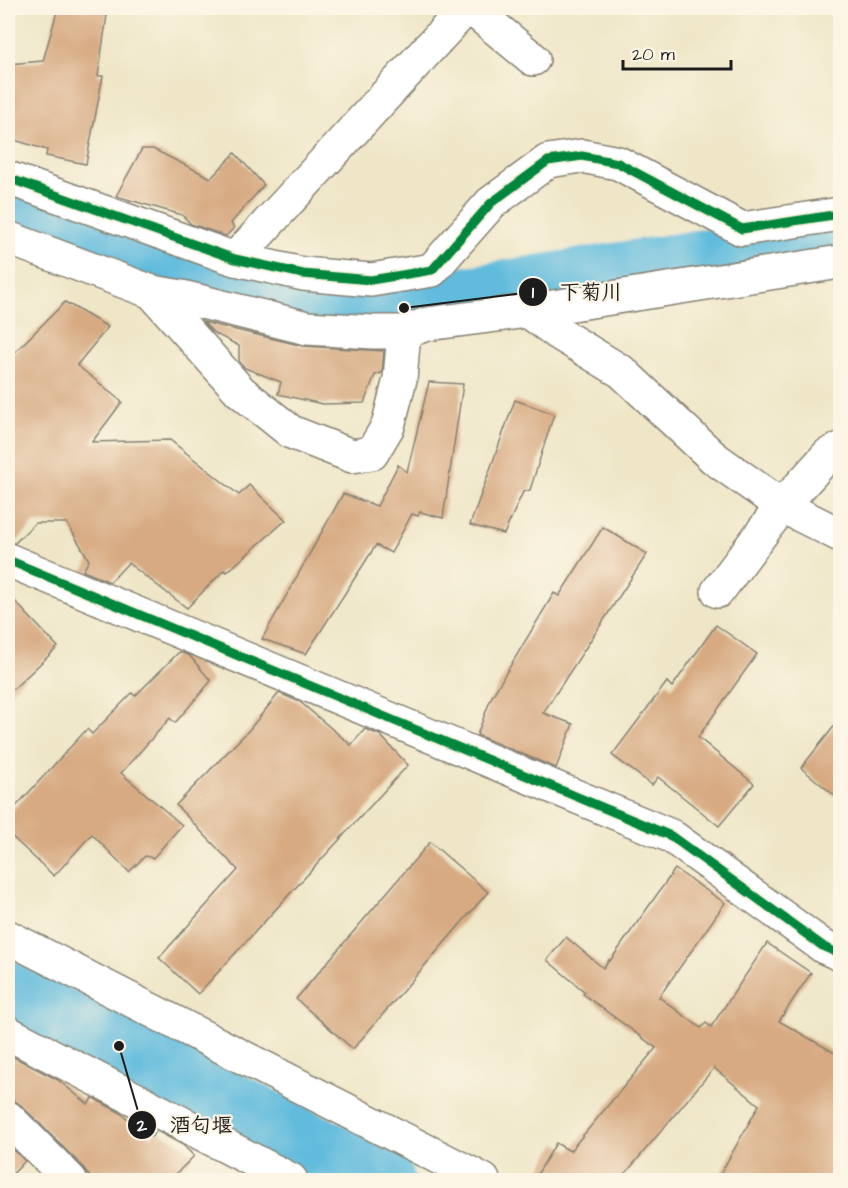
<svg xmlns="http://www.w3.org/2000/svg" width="848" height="1188" viewBox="0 0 848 1188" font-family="'Architects Daughter','Klee One',sans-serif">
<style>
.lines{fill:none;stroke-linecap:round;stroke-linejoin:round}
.river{stroke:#60bbdd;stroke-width:64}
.building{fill:#d7aa82}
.minor-casing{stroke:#868172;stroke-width:36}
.minor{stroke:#fff;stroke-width:33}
.cycleway-casing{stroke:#fcf5e5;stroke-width:13}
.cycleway{stroke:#00873e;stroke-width:9}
.leader{fill:none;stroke:#1c1c1c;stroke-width:2}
.callout-dot{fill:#1c1c1c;stroke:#fcf5e5;stroke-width:2}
.mark-label{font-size:18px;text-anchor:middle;font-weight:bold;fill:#fff}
.callout-label{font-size:21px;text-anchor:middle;font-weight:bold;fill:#1c1c1c;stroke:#fcf5e5;stroke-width:4.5;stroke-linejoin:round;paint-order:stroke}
</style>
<rect width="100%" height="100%" fill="#fcf5e5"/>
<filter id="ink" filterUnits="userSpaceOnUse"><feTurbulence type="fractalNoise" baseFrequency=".0167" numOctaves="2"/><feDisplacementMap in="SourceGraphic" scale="12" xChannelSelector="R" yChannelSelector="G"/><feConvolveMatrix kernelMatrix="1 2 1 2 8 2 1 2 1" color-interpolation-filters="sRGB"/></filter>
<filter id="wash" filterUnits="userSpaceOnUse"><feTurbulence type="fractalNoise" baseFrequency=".008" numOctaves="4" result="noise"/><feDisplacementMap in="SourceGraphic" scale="24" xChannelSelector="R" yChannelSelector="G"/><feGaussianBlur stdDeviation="1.35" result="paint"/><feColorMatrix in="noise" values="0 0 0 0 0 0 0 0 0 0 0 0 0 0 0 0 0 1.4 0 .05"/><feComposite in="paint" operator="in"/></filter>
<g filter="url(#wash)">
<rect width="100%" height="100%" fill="#efe6c7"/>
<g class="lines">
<g class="river">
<polyline points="8,207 239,290 303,304 404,308 840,240"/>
<polyline points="8,992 383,1180"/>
</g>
</g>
<g id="blocks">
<g class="building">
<polygon points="58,8 108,8 98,76 103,76 86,164 46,156 47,150 8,138 8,64 43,61"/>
<polygon points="142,149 153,149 211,178 235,153 264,185 231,223 234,228 226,236 191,224 182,215 116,196"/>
<polygon points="65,302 108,327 77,365 122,402 92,442 170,440 239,495 249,485 286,520 227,572 224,570 187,608 128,563 110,582 83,571 89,560 67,523 35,523 15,543 8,542 8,359"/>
<polygon points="203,322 303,346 384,351 382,373 375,375 364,403 322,404 278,394 281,382 245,368 239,361 239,346 214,333"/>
<polygon points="429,382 463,384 443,518 420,512 418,516 412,514 391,553 376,545 306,654 262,639 343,494 377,506 398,465 407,472"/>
<polygon points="515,400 554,414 530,490 523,492 504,534 470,525"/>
<polygon points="603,527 647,554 543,713 573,724 556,768 477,735 491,698 554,593 559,596"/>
<polygon points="8,594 58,647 8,694"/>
<polygon points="716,625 757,654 698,737 754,784 719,826 658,777 652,785 612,755 667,682 672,687"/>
<polygon points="179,652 189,655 211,681 175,723 170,718 121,773 182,825 153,858 145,856 129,872 92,834 54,876 8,833 8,815 87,729 92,734 132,693 135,696"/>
<polygon points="279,693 300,702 351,745 365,729 380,735 408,765 198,994 159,958 238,870 176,805 249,730"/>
<polygon points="840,719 840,800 801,768"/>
<polygon points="430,842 488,892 353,1049 296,999"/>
<polygon points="675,869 725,903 659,997 701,1028 706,1023 711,1027 767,943 811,973 779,1021 840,1056 840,1180 717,1180 759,1105 714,1068 620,1180 534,1180 556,1143 570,1151 656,1048 583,994 585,992 547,960 566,937 603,968 609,960 610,961"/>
<polygon points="8,1054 58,1080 88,1104 93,1098 119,1112 151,1137 157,1131 183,1145 194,1156 170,1180 92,1180 83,1167 21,1105 13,1100 8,1100"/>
<polygon points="8,1144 25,1161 8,1179"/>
</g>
</g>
</g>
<g filter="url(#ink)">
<use href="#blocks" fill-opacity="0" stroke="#868172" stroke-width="1.5"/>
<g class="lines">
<defs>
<g id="minor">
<polyline points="471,8 533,59"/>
<polyline points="8,178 235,259 303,274 371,280 432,270 491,203 548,161 582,156 618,163 742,229 840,214"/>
<polyline points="8,238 152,292 182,297 307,328 373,332 404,332 427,324 528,311 840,262"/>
<polyline points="235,259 466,8"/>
<polyline points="152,292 240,391 291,432 352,456 372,453 388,426 400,379 404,332"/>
<polyline points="528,311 558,333 622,372 714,458 782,506 840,535"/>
<polyline points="8,560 671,836 824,947 840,954"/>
<polyline points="718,591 782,506 828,455 840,449"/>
<polyline points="8,937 483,1180"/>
<polyline points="8,1033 291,1180"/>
<polyline points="8,1118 70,1180"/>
</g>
</defs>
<use href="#minor" class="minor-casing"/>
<use href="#minor" class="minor"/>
<defs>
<g id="cycleway">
<polyline points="8,178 235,259 303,274 371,280 432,270 491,203 548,161 582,156 618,163 742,229 840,214"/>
<polyline points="8,560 671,836 824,947 840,954"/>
</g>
</defs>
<use href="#cycleway" class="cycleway-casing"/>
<use href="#cycleway" class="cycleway"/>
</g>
</g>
<path class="leader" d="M404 308L533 292M119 1046L142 1125"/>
<g class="callout-dot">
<circle cx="404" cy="308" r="6"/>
<circle cx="119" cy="1046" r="6"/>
<circle cx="533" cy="292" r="15"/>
<circle cx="142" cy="1125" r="15"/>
</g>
<g class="mark-label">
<text x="533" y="298">1</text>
<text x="142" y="1131">2</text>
</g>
<g class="callout-label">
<text x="591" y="299">下菊川</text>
<text x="201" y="1132">酒匂堰</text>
</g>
<rect width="848" height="1188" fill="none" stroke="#fcf5e5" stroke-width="30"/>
<path d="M623 60v9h108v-9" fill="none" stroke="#1c1c1c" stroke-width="3"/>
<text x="632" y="60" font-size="18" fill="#1c1c1c" stroke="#fcf5e5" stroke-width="4.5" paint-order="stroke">20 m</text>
</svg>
